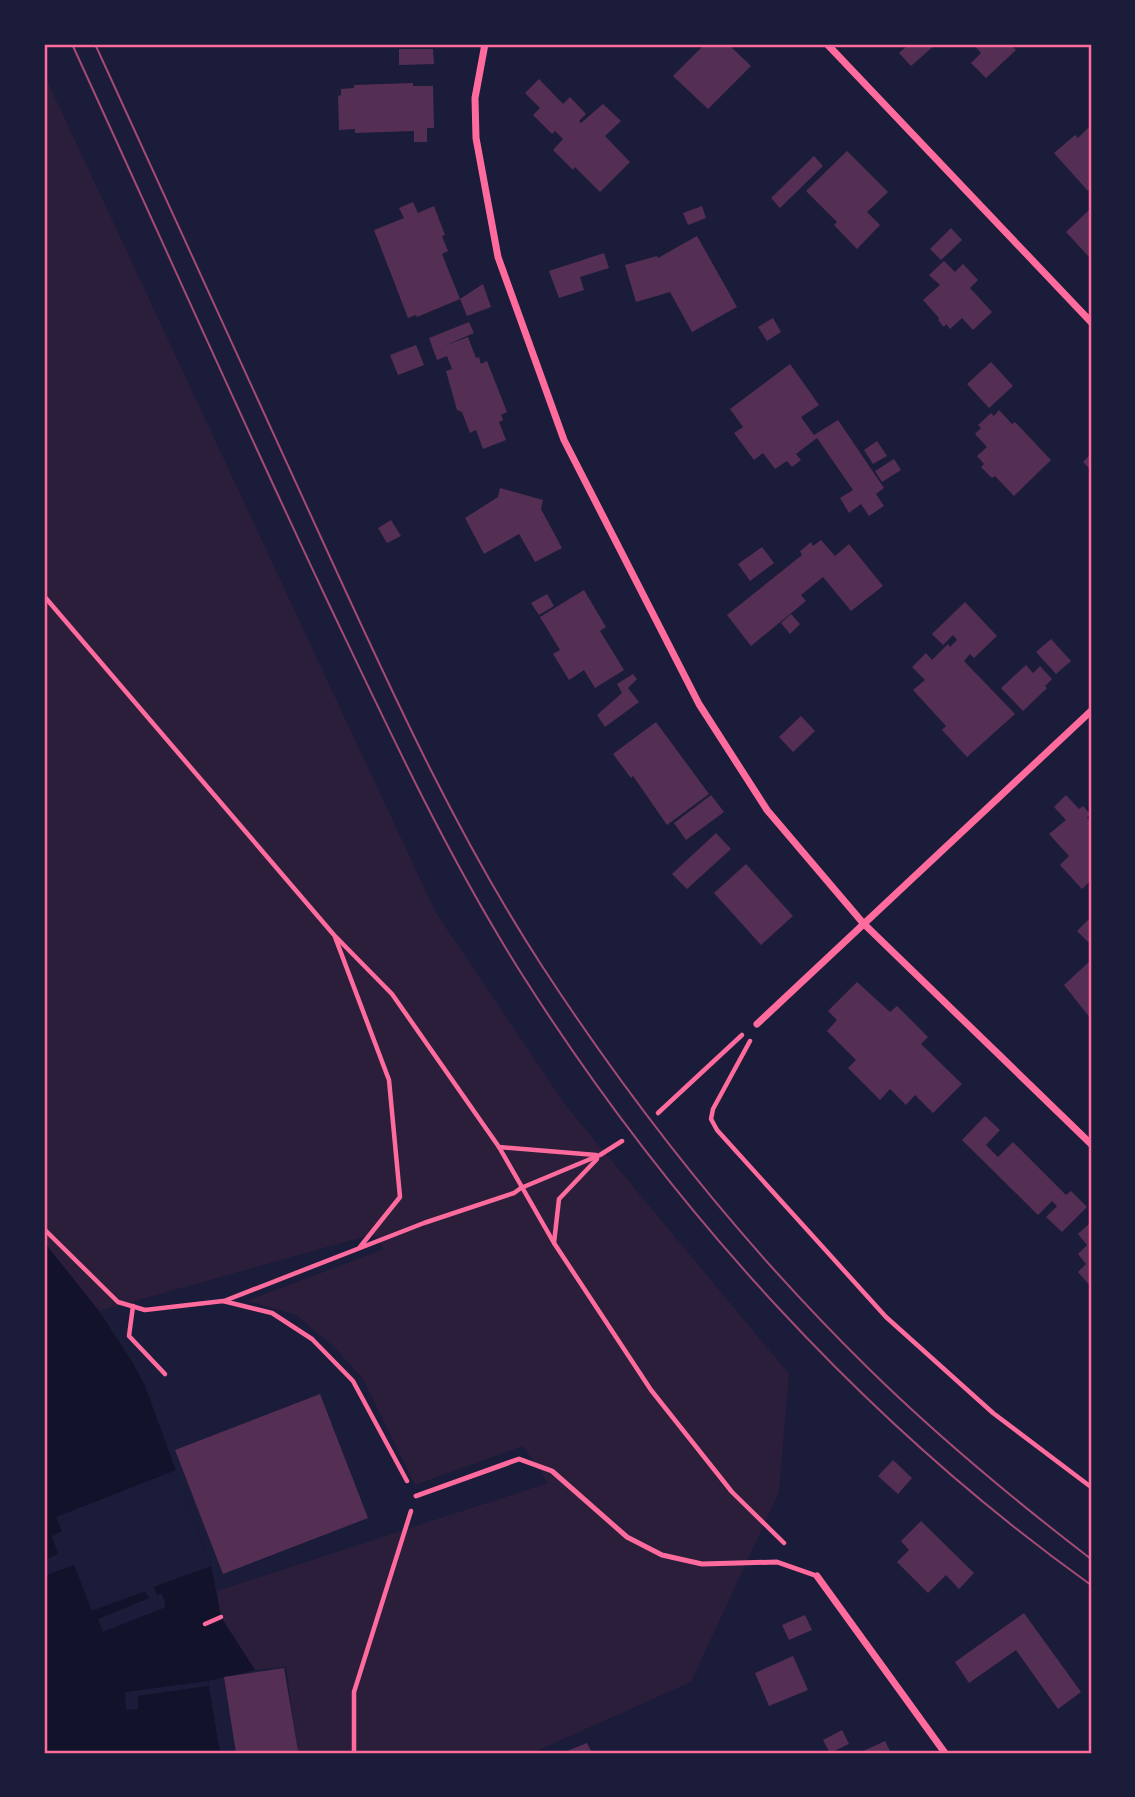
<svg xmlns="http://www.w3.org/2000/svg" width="1135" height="1797" viewBox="0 0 1135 1797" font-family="'Fira Sans Condensed',sans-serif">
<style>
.green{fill:#2a1e3b}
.water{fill:#12122b}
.pier{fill:#1b1b3a}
.building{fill:#542f53}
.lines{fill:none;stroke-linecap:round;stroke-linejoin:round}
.path{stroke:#ff6b9d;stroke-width:4.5}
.service{stroke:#ff6b9d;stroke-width:5}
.minor{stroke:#ff6b9d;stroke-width:7}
.tram{stroke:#a44b75;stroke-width:2}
.neatline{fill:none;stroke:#ff6b9d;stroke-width:2.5}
</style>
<rect width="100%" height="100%" fill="#1b1b3a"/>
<polygon class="green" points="44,74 436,913 567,1107 789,1374 779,1492 691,1682 532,1753 298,1753 286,1667 255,1670 221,1617 217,1591 548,1483 523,1446 415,1485 363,1379 334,1347 296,1315 247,1301 384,1249 374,1234 99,1311 44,1242"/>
<polygon class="water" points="44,1242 99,1311 133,1363 145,1386 211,1566 221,1617 255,1670 208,1681 220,1753 44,1753"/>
<g class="pier">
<polygon points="176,1470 211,1566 154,1587 157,1595 162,1593 166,1607 103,1632 98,1619 149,1598 145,1591 92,1611 74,1565 44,1576 44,1560 58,1554 52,1536 62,1531 56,1517"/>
<polygon points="208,1681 208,1686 138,1696 138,1709 126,1710 125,1692"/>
</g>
<g class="building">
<rect x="405" y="44" width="52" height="2"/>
<polygon points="705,44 728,44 751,66 708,109 673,76"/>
<polygon points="909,44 936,44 911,66 899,53"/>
<polygon points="973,44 1010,44 1016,50 986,78 971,63 981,53"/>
<polygon points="399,49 433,49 434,64 399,65"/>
<polygon points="539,79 563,104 570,97 586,114 579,121 581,123 603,104 621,121 605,136 630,162 600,192 575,167 573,170 553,150 563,139 555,131 552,134 533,115 540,108 525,93"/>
<polygon points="413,83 413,86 433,86 434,128 427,128 427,142 414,142 414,131 355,133 355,129 339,130 338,96 341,95 341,89 354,88 354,85"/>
<polygon points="1091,125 1091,188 1088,191 1054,153 1075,135 1078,138"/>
<polygon points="847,151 888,192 867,212 880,225 857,249 834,225 837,222 806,191"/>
<polygon points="814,156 823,166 780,208 771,198"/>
<polygon points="413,202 418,213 434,206 445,235 442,236 448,251 442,254 460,299 417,317 416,315 408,318 374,230 404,218 399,208"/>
<polygon points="702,206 706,218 688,225 683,213"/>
<polygon points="1089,210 1091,213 1091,255 1089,257 1066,232"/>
<polygon points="951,228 962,240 941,260 930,249"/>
<polygon points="697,236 737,307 692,332 670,292 636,302 625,265 657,256 658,258"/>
<polygon points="604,253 609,268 580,277 584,290 559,298 549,271"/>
<polygon points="944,261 955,272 963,264 978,280 970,288 992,312 973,330 962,318 950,329 946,324 944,327 938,320 939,318 923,300 940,285 929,275"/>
<polygon points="483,284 491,307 467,316 460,299"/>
<polygon points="773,318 781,332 767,341 758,327"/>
<polygon points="469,322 474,333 444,346 468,337 476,358 479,357 481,364 487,361 507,412 501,415 503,420 499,422 506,440 483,449 476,430 470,433 462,412 457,410 446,371 452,369 447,356 437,360 429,338"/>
<polygon points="416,345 424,365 398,375 390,355"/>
<polygon points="991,362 1013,386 989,408 967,384"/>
<polygon points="790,364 819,405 801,417 814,435 838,420 884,488 876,494 884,506 869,516 861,504 849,513 840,498 853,490 817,438 796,454 801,460 792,467 787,461 775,469 763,453 754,460 734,433 743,427 730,409"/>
<polygon points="999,410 1012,424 1015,422 1051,460 1014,496 995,476 992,478 981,467 984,464 977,456 987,447 975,434 981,428 978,425 991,413 994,416"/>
<polygon points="877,441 887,456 873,464 864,450"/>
<polygon points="1091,454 1091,470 1083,462"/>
<polygon points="894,459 901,470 882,482 875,471"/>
<polygon points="500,488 543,500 541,509 562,548 535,562 519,534 484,554 465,518 498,497"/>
<polygon points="391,520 401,536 387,543 378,528"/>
<polygon points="821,540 835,556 849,544 883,586 851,611 823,577 801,595 806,601 751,646 727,615 802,555 800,551 811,542 813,546"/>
<polygon points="762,547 774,563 750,581 738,564"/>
<polygon points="584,590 606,627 600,631 624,670 595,688 584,670 569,680 553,654 560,650 540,617"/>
<polygon points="547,594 554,606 539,615 531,603"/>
<polygon points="965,602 997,636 974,658 970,654 964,661 1015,714 967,757 942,730 946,726 913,690 925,680 912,667 926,653 932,660 948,644 950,647 957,640 953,635 943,645 932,634"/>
<polygon points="791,614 800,624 790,634 781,623"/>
<polygon points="1051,639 1071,661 1056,674 1036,652"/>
<polygon points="1026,665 1033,673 1040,666 1052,679 1045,686 1047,688 1023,711 1001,688"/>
<polygon points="633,674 637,679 628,688 639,702 605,727 597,715 622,693 617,684"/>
<polygon points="801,716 815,731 793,752 779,737"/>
<polygon points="656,722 709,794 667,825 633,776 631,778 613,754"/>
<polygon points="711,795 724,812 686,840 674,823"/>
<polygon points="1066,795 1079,809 1083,806 1090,814 1087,818 1091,822 1091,880 1082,889 1060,865 1069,856 1049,834 1066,820 1054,807"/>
<polygon points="716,833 731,849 687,889 672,874"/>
<polygon points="746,864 793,916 761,945 714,893"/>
<polygon points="1091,917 1091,945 1077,931"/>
<polygon points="1091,960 1091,1019 1064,985"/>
<polygon points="857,982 890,1012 897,1006 928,1037 921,1044 962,1084 933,1113 915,1095 906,1105 890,1089 880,1100 848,1068 856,1060 827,1031 837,1020 828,1011"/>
<polygon points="985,1116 1000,1130 986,1145 998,1157 1013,1142 1066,1195 1071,1191 1087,1207 1062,1232 1046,1217 1057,1206 1052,1201 1038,1215 962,1140"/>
<polygon points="1091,1222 1091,1287 1078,1272 1086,1264 1078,1254 1087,1245 1078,1234"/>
<polygon points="320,1394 368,1518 223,1574 175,1450"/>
<polygon points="893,1460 912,1478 898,1494 878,1476"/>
<polygon points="921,1521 974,1573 959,1589 946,1575 928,1593 897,1562 909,1550 901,1541"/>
<polygon points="1024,1613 1081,1692 1058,1709 1016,1650 969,1683 955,1662"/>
<polygon points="805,1615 812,1630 789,1640 782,1625"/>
<polygon points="793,1656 808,1690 769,1706 755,1673"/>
<polygon points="284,1668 298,1751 236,1753 224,1677"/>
<polygon points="842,1730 849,1744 830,1753 823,1740"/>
<polygon points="885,1741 891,1753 859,1753"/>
<polygon points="587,1743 592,1753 562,1753"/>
</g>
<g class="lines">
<g class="path">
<polyline points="44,596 334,935 392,994 499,1147 554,1243 651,1390 732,1492 784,1543"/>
<polyline points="335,937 389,1080 400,1197 360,1247"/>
<polyline points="750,1041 713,1109 711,1119 717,1130 886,1317 993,1413 1091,1487"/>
<polyline points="658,1113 742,1035"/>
<polyline points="499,1147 596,1155"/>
<polyline points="44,1229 118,1302 145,1310 223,1301 272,1313 312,1339 353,1381 407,1481"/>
<polyline points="554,1243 559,1199 597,1159"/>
<polyline points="224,1301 424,1223 514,1193 521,1188 600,1155 622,1141"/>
<polyline points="133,1306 129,1336 165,1374"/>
<polyline points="205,1624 221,1617"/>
<polyline points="354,1753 354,1692 411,1511"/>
</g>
<polyline class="service" points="416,1496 519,1459 552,1471 627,1537 662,1555 702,1564 777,1562 817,1576"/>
<g class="minor">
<polyline points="485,44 475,98 476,138 498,257 564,440 699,704 767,810 863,923 1091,1144"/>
<polyline points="827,44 1091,322"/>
<polyline points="757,1024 1091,711"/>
<polyline points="817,1576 945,1753"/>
</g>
<g class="tram">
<path d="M72,44c85,185 168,372 255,556 61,128 120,256 196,376 148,233 343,448 568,609"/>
<path d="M95,44c74,162 149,324 223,487 68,148 135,298 224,435 94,144 202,280 325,401 70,69 146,132 224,192"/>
</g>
</g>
<rect width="1135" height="1797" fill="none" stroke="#1b1b3a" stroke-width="91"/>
<rect x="46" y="46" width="1044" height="1706" class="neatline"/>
</svg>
